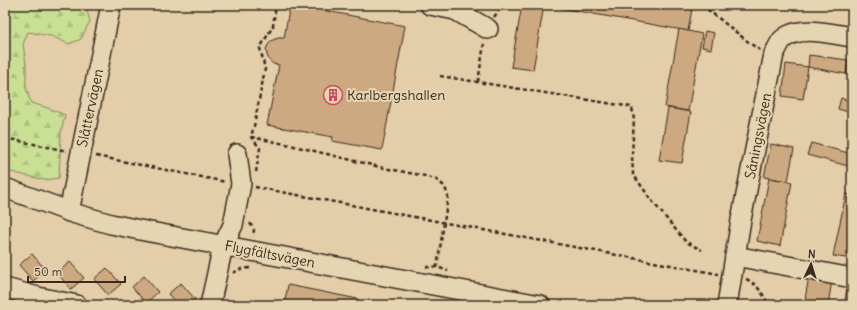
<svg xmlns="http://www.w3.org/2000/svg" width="857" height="310" viewBox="0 0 857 310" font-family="Delius,sans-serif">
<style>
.forest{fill:url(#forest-firs);stroke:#828459}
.building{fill:#cca981;stroke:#3b2a1e}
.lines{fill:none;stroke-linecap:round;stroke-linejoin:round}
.minor-casing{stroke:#3b2a1e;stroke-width:22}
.path{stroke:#3b2a1e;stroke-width:2.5;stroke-dasharray:4 3;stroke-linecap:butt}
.minor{stroke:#e6d5b2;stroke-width:19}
.labels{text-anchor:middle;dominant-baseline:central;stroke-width:4;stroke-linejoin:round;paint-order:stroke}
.poi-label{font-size:14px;fill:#3b2a1e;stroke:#e6d5b2;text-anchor:start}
.street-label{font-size:14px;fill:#3b2a1e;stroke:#e6d5b2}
</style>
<defs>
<pattern id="forest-firs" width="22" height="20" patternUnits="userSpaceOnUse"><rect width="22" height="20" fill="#c9df94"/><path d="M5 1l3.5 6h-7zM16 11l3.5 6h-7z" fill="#aec07f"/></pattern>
</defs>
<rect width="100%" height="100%" fill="#e3cea9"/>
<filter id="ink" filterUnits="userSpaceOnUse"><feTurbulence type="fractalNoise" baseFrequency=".025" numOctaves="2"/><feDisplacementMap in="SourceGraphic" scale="8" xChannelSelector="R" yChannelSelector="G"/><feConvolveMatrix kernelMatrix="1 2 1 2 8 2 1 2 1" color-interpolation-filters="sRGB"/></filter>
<g filter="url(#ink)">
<polygon class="forest" points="5,5 85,5 90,21 81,39 69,44 51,36 28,32 23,44 26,64 26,88 31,103 45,107 65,115 61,133 59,178 45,180 11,172 5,168 5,102 9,101 10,75 5,67"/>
<g class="building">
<polygon points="290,5 295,5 405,26 382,150 332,141 333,137 267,125 279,65 273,64 269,60 267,55 266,49 268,45 271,41 275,39 279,38 284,38"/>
<polygon points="522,5 544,5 533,70 511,67"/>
<polygon points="544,5 671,5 692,9 688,31"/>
<polygon points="679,29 702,34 688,111 665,107"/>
<polygon points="705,31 714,33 711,49 702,47"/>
<polygon points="850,50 852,51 852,75 846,74"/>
<polygon points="809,55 848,60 846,74 808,67"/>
<polygon points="786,64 808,67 803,99 782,96"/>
<polygon points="841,98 852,102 852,113 838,109"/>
<polygon points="668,108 691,112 682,163 659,160"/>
<polygon points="811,143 852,154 852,167 807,155"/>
<polygon points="771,144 794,149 788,181 764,177"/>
<polygon points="769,178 792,182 780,246 757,241"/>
<polygon points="846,194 852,195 852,259 833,256"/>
<polygon points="32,254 46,270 33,281 19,265"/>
<polygon points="70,262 84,278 71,289 57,273"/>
<polygon points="107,268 121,284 108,295 94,279"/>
<polygon points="144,276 158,292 146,303 132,287"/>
<polygon points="809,276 832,280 828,305 804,305"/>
<polygon points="181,283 195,299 188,305 178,305 168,294"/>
<polygon points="848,284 852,284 852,305 844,305"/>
<polygon points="288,285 358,299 357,305 284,305"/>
</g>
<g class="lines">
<defs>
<g id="minor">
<polyline points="430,5 455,10 488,29"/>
<polyline points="5,188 76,214 111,224 145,231 540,305"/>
<polyline points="69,212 111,5"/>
<polyline points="735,256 852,278"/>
<polyline points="5,288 38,297 77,305"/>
<polyline points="210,305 223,246 233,225 241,184 237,154"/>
<path d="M727,305l14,-85 33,-166c3,-5 5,-10 8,-14 16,-16 50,-6 70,-3"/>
</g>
</defs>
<use href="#minor" class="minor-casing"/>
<g class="path">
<polyline points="702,5 751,44 760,50"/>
<polyline points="494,17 497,13 504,5"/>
<polyline points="440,76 632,107 634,120 632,155 633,174 652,201 686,242 702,250"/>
<polyline points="478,82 484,44"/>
<polyline points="251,137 290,145 384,168 425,176 437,180 443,185 446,190 448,197 437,267"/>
<polyline points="5,138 67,151"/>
<polyline points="96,156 226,182"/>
<polyline points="256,172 260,148 251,137 254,126 265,69 260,48 273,26 276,5"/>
<polyline points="255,187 718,274"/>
<polyline points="250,223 254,230 253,236"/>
<polyline points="426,267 437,267 448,271"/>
<polyline points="233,273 241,269 251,268"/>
<path d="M746,279c12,5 17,16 23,26"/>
</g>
<use href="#minor" class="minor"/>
</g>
</g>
<defs>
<symbol id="building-ring" viewBox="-11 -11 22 22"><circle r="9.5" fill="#e6d5b2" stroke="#d1495b" stroke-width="1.5"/><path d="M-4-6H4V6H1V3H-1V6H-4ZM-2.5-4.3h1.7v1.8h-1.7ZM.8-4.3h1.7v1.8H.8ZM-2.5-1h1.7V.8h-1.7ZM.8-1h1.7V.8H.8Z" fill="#d1495b"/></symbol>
</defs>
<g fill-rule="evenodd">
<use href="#building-ring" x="322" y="84" width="22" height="22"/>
</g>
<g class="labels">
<g class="poi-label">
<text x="347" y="95">Karlbergshallen</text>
</g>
<g class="street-label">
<text transform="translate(90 108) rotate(-78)">Slåttervägen</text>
<text transform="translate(758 136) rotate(-79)">Såningsvägen</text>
<text transform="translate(270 254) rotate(11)">Flygfältsvägen</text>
</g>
</g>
<rect width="857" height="310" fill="none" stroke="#e6d5b2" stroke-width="20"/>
<rect x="10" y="10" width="837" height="290" fill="none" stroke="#3b2a1e" stroke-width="1.5" filter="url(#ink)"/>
<g transform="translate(811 264) rotate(4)" stroke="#e6d5b2" stroke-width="3" paint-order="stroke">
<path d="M0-3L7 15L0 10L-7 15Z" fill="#3b2a1e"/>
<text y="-6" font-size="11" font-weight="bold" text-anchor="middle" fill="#3b2a1e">N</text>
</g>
<path d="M28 276v6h97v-6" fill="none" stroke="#3b2a1e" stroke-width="2"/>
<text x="34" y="276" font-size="12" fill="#3b2a1e" stroke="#e6d5b2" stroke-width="3" paint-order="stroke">50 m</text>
</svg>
